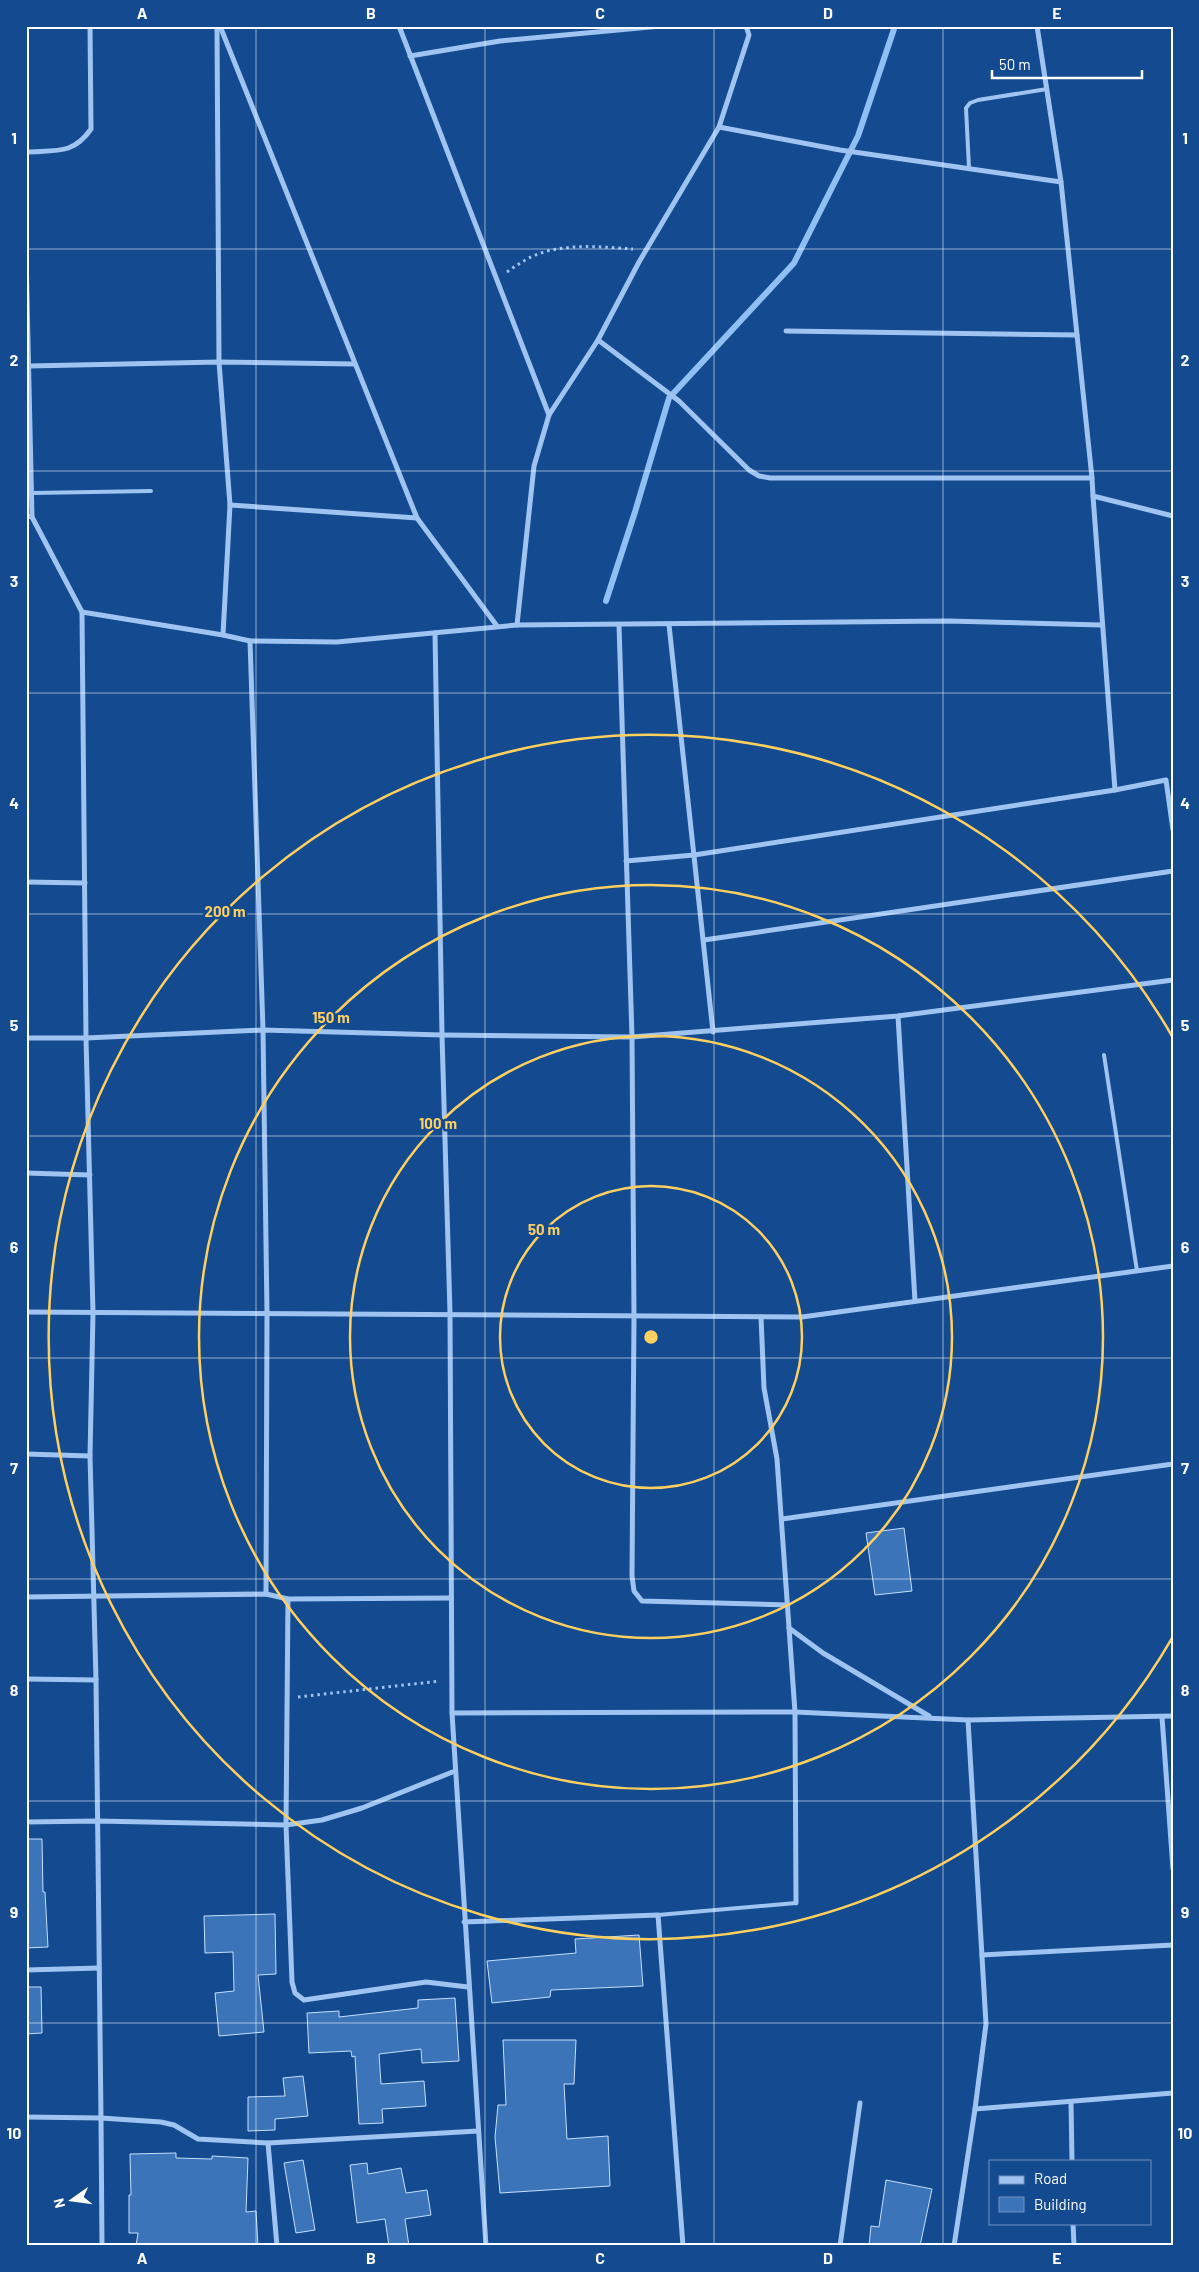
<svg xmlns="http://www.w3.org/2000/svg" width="1199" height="2272" viewBox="0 0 1199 2272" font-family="Barlow,sans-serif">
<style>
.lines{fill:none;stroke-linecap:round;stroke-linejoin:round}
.stream{stroke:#90bff4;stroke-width:6}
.building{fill:#3c74b9;stroke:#c6dffc}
.path{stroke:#9fc4f1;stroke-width:3;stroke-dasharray:2.5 4;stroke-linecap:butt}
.lane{stroke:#9fc4f1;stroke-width:4}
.street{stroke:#9fc4f1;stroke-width:5}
.grid{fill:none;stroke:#fff;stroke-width:1;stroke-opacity:0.55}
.ring{fill:none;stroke:#ffd05f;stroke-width:2.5}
.centre{fill:#ffd05f;stroke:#134a90;stroke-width:2.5}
.ring-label{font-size:15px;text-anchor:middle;font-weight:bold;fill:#ffd05f;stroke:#134a90;stroke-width:5;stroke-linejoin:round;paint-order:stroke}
.neatline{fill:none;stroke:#fff;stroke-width:2}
.grid-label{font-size:16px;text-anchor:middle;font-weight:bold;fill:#fff}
</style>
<rect width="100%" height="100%" fill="#134a90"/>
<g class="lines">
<polyline class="stream" points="606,601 635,512 669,398 794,263 858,136 895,26"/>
</g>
<g class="building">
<polygon points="904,1528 912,1591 875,1595 866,1533"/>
<polygon points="26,1839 42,1839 43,1892 45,1892 48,1947 26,1948"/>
<polygon points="275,1914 276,1974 258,1975 264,2032 219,2036 215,1993 234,1991 233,1952 205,1953 204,1916"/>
<polygon points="639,1935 643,1986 551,1990 550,1997 492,2003 487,1961 576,1953 575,1939"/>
<polygon points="26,1987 41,1987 42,2033 26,2034"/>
<polygon points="455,1998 459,2061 422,2063 421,2049 379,2054 381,2084 424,2081 426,2106 382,2109 383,2123 359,2124 355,2056 352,2057 351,2051 309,2053 307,2013 339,2011 339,2017 418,2008 418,2000"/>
<polygon points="503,2040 576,2040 574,2084 564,2084 567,2139 608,2136 610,2186 500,2193 495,2137 498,2105 506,2105"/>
<polygon points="303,2076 308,2116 275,2119 275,2130 248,2131 248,2097 285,2096 283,2078"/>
<polygon points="176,2153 176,2158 212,2159 212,2156 248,2158 246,2212 256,2211 258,2246 136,2246 138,2233 129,2233 129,2195 131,2195 130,2154"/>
<polygon points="303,2160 315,2230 296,2233 284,2163"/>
<polygon points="367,2163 368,2174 401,2168 406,2193 427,2190 431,2215 405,2219 409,2246 389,2246 385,2219 357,2223 350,2165"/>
<polygon points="886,2180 932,2189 920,2246 869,2246 871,2226 879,2227"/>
</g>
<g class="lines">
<g class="path">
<path d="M507,272c10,-7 20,-14 31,-18 30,-11 65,-7 95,-5"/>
<polyline points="298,1697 440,1681"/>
</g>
<g class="lane">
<polyline points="969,168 966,108 970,103 978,100 1047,89"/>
<polyline points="32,493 151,491"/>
<polyline points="1104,1055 1137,1271"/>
<polyline points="658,1915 796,1903"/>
</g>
<g class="street">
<polyline points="217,26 219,362 230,505 223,635"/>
<polyline points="220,26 417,518 497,626"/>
<polyline points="399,26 549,415"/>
<polyline points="1037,26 1061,182 1092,478 1093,496"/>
<polyline points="410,56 500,41 661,26"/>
<polyline points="719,127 840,150 1061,182"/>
<path d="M26,152c30,-2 47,3 65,-23l-1,-103"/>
<polyline points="26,253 32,517"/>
<polyline points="786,331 1077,335"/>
<polyline points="598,340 679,401 749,470 759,476 770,478 1092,478"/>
<polyline points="29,366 219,362 355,364"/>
<polyline points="230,505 417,518"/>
<polyline points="26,516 32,517 82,612 86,1038 93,1313 90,1456 96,1680 101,2118 26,2117"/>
<polyline points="1173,516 1093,496 1115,790 1166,780 1173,830"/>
<polyline points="82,612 223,635 250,641"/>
<polyline points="517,625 534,466 549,415 598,340 639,262 719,127 749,35 746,26"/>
<polyline points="619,625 632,1037 634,1317 632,1576 634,1591 642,1601 788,1605"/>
<polyline points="669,625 713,1032"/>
<polyline points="435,633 442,1035 450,1313 452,1713 486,2246"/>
<polyline points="626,861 694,855 1115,790"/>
<polyline points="26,882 85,883"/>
<polyline points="704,940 1173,871"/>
<polyline points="898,1016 915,1301"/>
<polyline points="26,1038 86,1038 263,1030 442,1035 632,1037 898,1016 1173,980"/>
<polyline points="26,1173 90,1175"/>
<polyline points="26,1312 802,1317 1173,1266"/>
<polyline points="761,1317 764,1388 777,1459 795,1712 796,1903"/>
<polyline points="26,1454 90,1456"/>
<polyline points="782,1519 1173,1464"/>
<polyline points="266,1594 267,1313 263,1030 250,641 337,642 517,625 948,621 1101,625"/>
<polyline points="26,1597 266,1594 288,1599 451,1598"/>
<polyline points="288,1599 286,1825 292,1982 295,1993 304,2000 426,1982 468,1987"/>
<polyline points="789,1628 823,1653 929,1716"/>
<polyline points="26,1679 96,1680"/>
<polyline points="452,1713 795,1712 968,1720 1173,1716"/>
<polyline points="1162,1717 1173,1869"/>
<polyline points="26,1822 97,1821 286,1825 322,1820 362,1808 455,1771"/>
<polyline points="464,1922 658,1915 683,2246"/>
<polyline points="982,1955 1173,1945"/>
<polyline points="26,1970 99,1968"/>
<polyline points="1071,2102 1072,2161"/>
<polyline points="975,2109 1173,2093"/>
<polyline points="268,2143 277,2246"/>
<polyline points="1073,2223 1074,2246"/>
<polyline points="102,2246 101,2118 161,2122 174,2125 198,2139 268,2143 478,2131"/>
<polyline points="840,2246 860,2103"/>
<polyline points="954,2246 975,2109 986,2024 968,1720"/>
</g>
</g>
<path class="grid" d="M256,26v2220M485,26v2220M714,26v2220M943,26v2220M26,249h1147M26,471h1147M26,693h1147M26,914h1147M26,1136h1147M26,1358h1147M26,1579h1147M26,1801h1147M26,2023h1147"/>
<g class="ring">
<circle cx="651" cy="1337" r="151"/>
<circle cx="651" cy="1337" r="301"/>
<circle cx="651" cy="1337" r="452"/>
<path d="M1172 1638A602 602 0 1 1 1172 1036"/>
</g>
<circle cx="651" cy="1337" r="8" class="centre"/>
<g class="ring-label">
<text x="225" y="917">200 m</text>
<text x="331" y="1023">150 m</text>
<text x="438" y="1129">100 m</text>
<text x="544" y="1235">50 m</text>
</g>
<rect width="1199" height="2272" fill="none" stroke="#134a90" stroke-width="55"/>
<rect x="989" y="2160" width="162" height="65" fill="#134a90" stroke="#7192bc"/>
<rect x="999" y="2176" width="25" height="8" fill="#9fc4f1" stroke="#7192bc"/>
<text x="1034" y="2184" font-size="15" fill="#ffffff">Road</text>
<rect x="999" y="2197" width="25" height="15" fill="#3c74b9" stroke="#7192bc"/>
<text x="1034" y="2210" font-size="15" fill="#ffffff">Building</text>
<g transform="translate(72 2200) rotate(256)" stroke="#134a90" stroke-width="4" paint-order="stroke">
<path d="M0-4L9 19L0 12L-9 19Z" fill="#ffffff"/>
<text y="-8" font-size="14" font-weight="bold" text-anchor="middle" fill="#ffffff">N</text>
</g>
<path d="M992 70v8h150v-8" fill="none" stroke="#ffffff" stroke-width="2.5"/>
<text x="999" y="70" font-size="15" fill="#ffffff" stroke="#134a90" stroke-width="4" paint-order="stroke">50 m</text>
<rect x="28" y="28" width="1144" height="2216" class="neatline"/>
<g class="grid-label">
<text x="142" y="19">A</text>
<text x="371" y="19">B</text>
<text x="600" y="19">C</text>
<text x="828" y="19">D</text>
<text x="1057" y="19">E</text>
<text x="14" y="144">1</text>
<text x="1185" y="144">1</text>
<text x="14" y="366">2</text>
<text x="1185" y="366">2</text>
<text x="14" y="587">3</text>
<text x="1185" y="587">3</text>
<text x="14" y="809">4</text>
<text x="1185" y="809">4</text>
<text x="14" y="1031">5</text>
<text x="1185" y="1031">5</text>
<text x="14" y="1253">6</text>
<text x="1185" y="1253">6</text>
<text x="14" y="1474">7</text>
<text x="1185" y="1474">7</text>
<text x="14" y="1696">8</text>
<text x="1185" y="1696">8</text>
<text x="14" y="1918">9</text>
<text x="1185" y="1918">9</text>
<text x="14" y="2139">10</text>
<text x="1185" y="2139">10</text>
<text x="142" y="2264">A</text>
<text x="371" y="2264">B</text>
<text x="600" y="2264">C</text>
<text x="828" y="2264">D</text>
<text x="1057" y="2264">E</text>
</g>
</svg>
